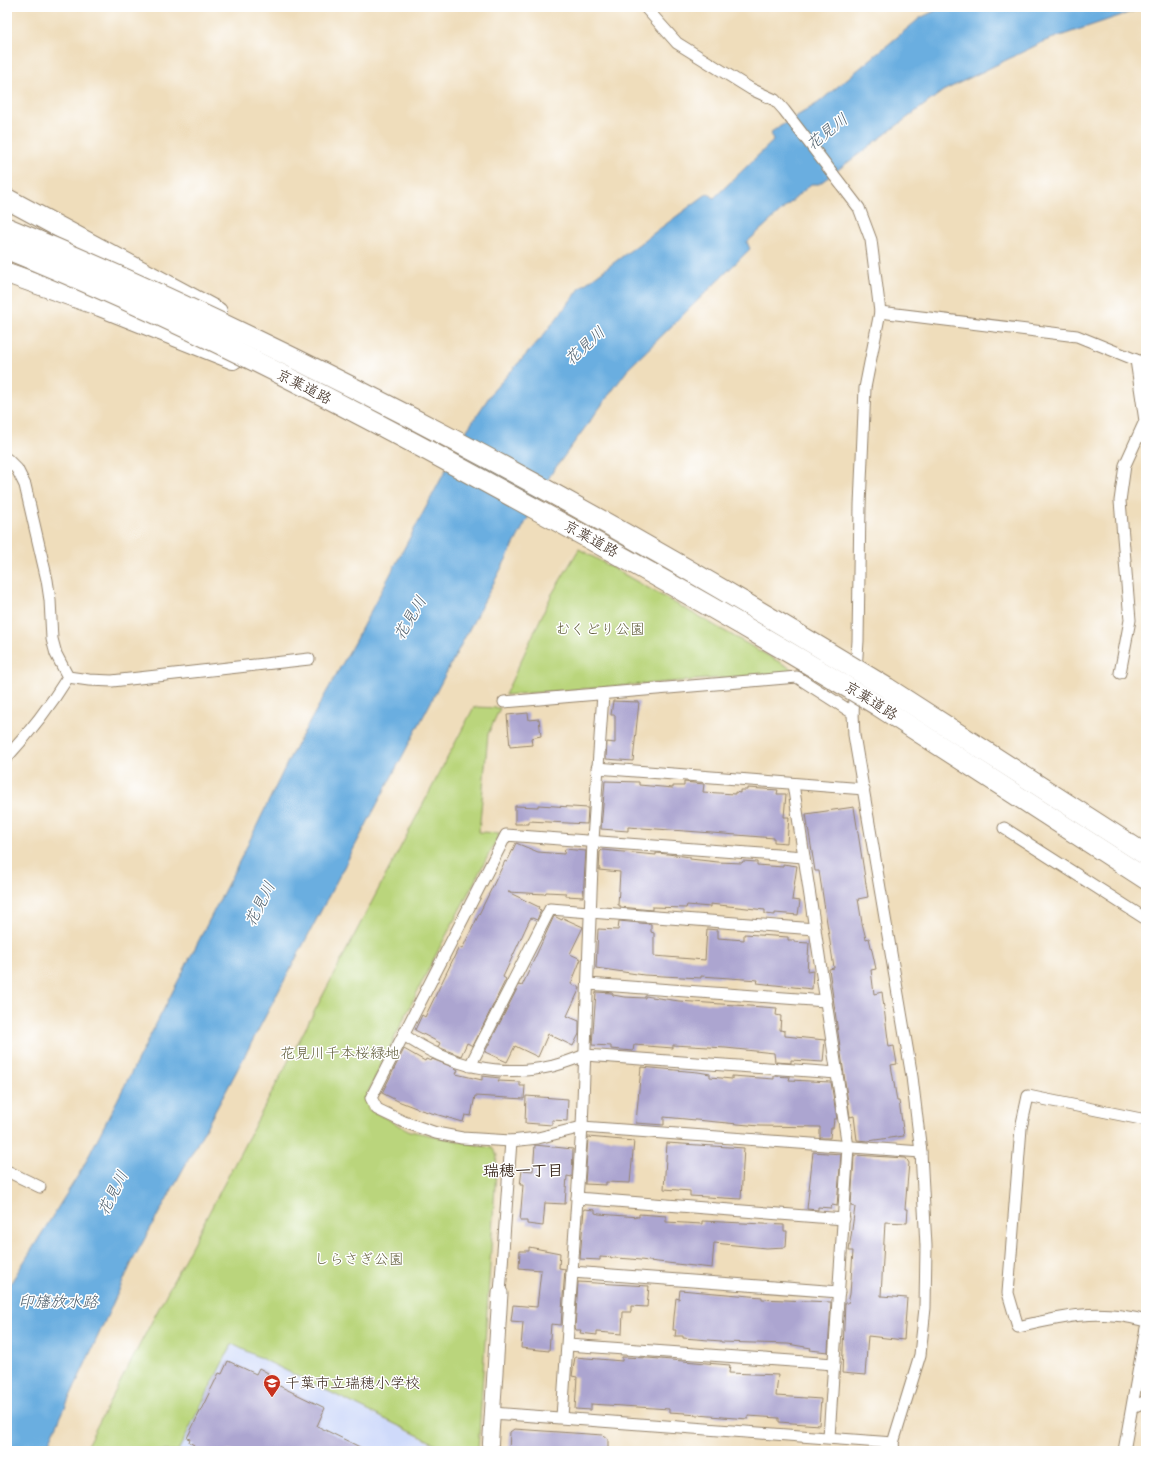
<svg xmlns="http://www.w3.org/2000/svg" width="1153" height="1458" viewBox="0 0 1153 1458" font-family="'Architects Daughter','Klee One',sans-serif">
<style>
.built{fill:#cfdafa}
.green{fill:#bad57b;stroke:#7a804c}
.water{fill:#6baee0;stroke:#536c7f}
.building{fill:#aca5d0}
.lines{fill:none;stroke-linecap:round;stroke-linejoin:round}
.street-casing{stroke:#95846c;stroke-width:13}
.secondary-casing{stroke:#95846c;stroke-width:17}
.highway-casing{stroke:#95846c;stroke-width:22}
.street{stroke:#fff;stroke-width:11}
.secondary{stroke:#fff;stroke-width:15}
.highway{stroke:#fff;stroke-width:20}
.highway-bridge-casing{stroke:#95846c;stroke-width:22;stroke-linecap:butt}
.highway-bridge{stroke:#fff;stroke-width:20}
.labels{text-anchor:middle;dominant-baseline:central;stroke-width:3;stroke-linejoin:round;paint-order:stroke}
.street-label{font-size:15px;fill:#3b2a1e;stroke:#fff}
.park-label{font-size:15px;fill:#615d3a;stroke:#fff}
.poi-label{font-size:15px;fill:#3b2a1e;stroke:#fff;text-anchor:start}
.water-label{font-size:16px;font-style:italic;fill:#4e5f6c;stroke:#fff}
.neighbourhood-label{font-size:16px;font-weight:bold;fill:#3b2a1e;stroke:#fff}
</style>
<rect width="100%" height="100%" fill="#fff"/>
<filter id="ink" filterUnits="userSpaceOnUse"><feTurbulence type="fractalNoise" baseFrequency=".025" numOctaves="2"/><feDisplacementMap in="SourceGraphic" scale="8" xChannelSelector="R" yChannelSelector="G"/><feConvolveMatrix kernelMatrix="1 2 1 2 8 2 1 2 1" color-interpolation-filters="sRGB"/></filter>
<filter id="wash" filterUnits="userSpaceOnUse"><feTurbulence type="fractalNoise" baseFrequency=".012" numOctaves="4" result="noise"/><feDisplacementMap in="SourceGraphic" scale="16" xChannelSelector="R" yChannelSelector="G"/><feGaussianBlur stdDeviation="0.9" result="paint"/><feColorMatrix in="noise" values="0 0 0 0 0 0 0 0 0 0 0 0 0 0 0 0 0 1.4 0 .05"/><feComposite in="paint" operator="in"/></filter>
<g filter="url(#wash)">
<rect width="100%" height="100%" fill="#efddbb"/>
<polygon class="built" points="232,1344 448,1451 178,1451"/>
<g class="green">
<polygon points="579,549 797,672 505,695 552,594"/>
<polygon points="474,707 500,708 488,734 479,832 500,833 429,968 367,1094 368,1109 410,1131 492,1148 497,1155 478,1451 450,1451 232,1344 178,1451 84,1451"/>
</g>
<polygon class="water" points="943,7 1146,7 1045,41 943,91 819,184 811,184 747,242 750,249 629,368 551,474 224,1095 133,1260 45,1451 7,1451 7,1289 82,1169 245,850 290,757 350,650 467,430 493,391 542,337 581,287 708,193 714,198 773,141 771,132 818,103 920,18"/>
<g id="blocks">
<g class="building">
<polygon points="613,701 639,702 633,761 606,759 607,742 615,743 615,715 611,715"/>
<polygon points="528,713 529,720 539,719 541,736 531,738 532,745 510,747 507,715"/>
<polygon points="605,781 639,782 639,785 673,788 673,786 684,786 684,782 704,784 703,792 735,794 735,792 740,793 740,790 747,790 747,788 778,790 777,794 786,794 784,817 789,817 787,843 774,842 774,838 699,832 628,827 628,831 601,829"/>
<polygon points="538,805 588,808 587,824 529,821 529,824 515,824 515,806 538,807"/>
<polygon points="854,807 868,897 858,899 862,923 866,939 869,938 873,955 876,969 871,970 874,994 882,992 889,1047 894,1046 897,1064 891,1065 897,1101 899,1101 904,1136 868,1141 857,1140 854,1116 850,1117 829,969 834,968 819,871 815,871 806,814"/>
<polygon points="516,843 538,852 564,854 565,849 586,851 583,897 566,896 566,893 546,892 545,894 508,892 539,907 538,909 541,910 537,920 532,918 530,919 503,977 506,979 473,1046 467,1043 461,1056 438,1047 440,1043 415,1030 422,1015 425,1017 459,947 462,949 505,861 507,862"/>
<polygon points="602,850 656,855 656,853 668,854 690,857 690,859 718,862 742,863 743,861 757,862 757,865 783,867 783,864 797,866 792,900 800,901 798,915 775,913 775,915 765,914 765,910 710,904 710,907 687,905 686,908 652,907 652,910 620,907 620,905 618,905 620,872 599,870 600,852"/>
<polygon points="554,916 562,920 563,918 583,927 570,954 581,959 571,984 580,988 567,1016 579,1021 579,1034 573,1046 548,1034 538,1057 515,1046 507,1062 485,1052 519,985 522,986"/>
<polygon points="619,921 651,924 651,932 654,933 654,956 705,960 707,929 718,930 718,938 744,940 744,934 788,937 788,940 794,940 794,942 809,943 807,972 813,971 812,989 757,983 758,980 701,976 701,978 644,975 596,968 598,929 618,930"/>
<polygon points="596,992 612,993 613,995 624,997 645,998 645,996 679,1001 777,1008 776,1015 781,1016 780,1030 785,1031 785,1036 825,1040 823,1062 791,1060 791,1063 775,1062 774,1053 726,1048 673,1045 673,1048 634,1045 633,1051 611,1049 611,1046 592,1045"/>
<polygon points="404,1049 425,1061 426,1059 431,1061 432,1059 455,1068 458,1070 456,1074 482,1080 482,1076 500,1078 498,1081 520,1082 520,1086 525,1086 524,1099 475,1096 471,1116 465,1115 463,1122 421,1110 398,1101 382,1093"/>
<polygon points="641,1067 698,1072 710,1074 710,1077 732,1079 732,1076 774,1079 774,1076 790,1077 789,1080 831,1082 837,1119 834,1119 833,1128 831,1128 830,1138 820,1138 820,1127 759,1126 664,1117 664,1125 636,1123"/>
<polygon points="526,1096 568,1099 567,1121 552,1120 552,1125 525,1123"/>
<polygon points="588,1137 634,1141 630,1183 606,1182 606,1185 585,1184"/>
<polygon points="667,1143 744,1148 741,1199 690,1196 690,1191 664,1189"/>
<polygon points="535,1145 573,1149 572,1177 567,1176 565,1204 545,1203 543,1226 527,1224 527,1221 520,1221 523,1185 520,1185 522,1170 533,1171"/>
<polygon points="813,1152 841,1154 837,1206 832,1205 831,1208 818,1207 818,1210 807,1209"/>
<polygon points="854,1155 906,1158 909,1163 905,1209 908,1209 907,1223 885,1222 881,1296 907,1298 904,1340 868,1336 865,1375 842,1373 845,1303 848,1303 850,1294 853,1251 849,1251 855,1207 851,1206"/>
<polygon points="584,1209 595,1210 595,1213 599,1214 639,1217 639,1214 666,1216 666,1222 702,1224 702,1221 784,1225 784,1231 787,1231 786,1247 766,1248 714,1243 712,1268 631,1259 600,1257 600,1260 580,1259"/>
<polygon points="529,1247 560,1253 559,1268 565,1269 561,1325 551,1324 549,1351 521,1348 523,1322 511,1321 513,1305 537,1307 541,1270 519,1268 520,1251 529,1251"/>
<polygon points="578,1282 649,1286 647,1307 631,1306 631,1312 623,1312 622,1334 597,1332 597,1335 580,1333 581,1330 576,1330 575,1327"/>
<polygon points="680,1290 762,1297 762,1299 831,1302 828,1352 810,1350 811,1348 788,1344 721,1342 721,1341 683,1338 683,1336 675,1336 676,1330 673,1330 674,1317 676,1298 679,1299"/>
<polygon points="575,1357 622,1361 622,1357 648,1358 730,1365 729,1373 778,1375 776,1396 821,1399 819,1425 779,1422 779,1418 748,1416 748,1419 685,1414 685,1413 669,1412 669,1409 591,1404 591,1410 575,1409 577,1377 572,1376"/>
<polygon points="228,1361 256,1374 259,1368 268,1373 265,1379 325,1408 317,1426 368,1451 190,1451 194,1445 189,1442 190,1439 187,1438 219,1373 222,1374"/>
<polygon points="514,1429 603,1435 608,1439 608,1451 509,1451 510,1432"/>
</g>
</g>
</g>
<g filter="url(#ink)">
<use href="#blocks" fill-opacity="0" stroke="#95846c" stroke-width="1"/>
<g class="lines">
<defs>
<g id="street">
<polyline points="645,7 677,43 751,89 775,100 784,110 859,208 871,240 880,312 865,388 860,505 858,641 853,713 854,735 912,1077 921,1152 926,1246 925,1308 920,1355 893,1443 894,1451"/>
<polyline points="880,312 1077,336 1146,364"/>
<path d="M7,459l10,10 8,16 22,95 3,20 2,39 4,15 12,23c-18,29 -38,55 -61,80"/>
<polyline points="1120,673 1130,620 1120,501 1125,465 1145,421 1136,360"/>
<polyline points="68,677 89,680 112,681 309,659"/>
<polyline points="504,702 797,677 853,713"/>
<polyline points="597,768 864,789"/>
<polyline points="793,784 848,1147 829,1437"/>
<polyline points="1004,828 1146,919"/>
<polyline points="804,857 506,835 371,1098 377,1109 404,1122 436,1133 462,1138 511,1141 538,1138 582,1127 921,1152"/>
<polyline points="588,984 826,1001"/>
<path d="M404,1035c44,31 97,43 149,31 11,-3 22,-7 32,-11l252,18"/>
<polyline points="470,1066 550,909 815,929"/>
<path d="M1146,1120l-118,-24 -7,32 -13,165 10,34c47,-11 80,-19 128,-6"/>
<polyline points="7,1171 40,1187"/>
<polyline points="577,1198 844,1219"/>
<polyline points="572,1272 839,1292"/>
<polyline points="500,1293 511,1141"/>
<polyline points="568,1345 834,1364"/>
<polyline points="1133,1407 1146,1401"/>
<polyline points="493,1413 893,1443"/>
<polyline points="562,1417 582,1127 593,840 603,694"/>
<polyline points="1124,1451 1146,1328"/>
</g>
<polyline id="secondary" points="490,1451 500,1293"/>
<g id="highway">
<polyline points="7,199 217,312"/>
<polyline points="7,273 100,306 233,359"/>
<polyline points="887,688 1146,855"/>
<polyline points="877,705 1146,879"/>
</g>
</defs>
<use href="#street" class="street-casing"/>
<use href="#secondary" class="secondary-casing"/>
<use href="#highway" class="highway-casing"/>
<use href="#street" class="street"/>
<use href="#secondary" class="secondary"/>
<use href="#highway" class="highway"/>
<defs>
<g id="highway-bridge">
<path d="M7,228c306,127 598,288 880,460"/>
<path d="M7,249c168,68 329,151 488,238 129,70 257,142 382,218"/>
</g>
</defs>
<use href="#highway-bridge" class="highway-bridge-casing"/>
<use href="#highway-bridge" class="highway-bridge"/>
</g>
</g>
<defs>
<symbol id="school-pin" viewBox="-11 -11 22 30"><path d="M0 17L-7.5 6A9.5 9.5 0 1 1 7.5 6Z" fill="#c8321e" stroke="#fff"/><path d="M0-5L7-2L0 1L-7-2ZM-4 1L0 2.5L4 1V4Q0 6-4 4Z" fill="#fff"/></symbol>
</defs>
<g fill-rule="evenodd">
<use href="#school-pin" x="262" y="1373" width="20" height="27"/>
</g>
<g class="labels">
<g class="street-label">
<text transform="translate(304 387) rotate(27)">京葉道路</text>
<text transform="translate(591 539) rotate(29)">京葉道路</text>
<text transform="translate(871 701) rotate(32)">京葉道路</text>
</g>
<g class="park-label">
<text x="600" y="629">むくどり公園</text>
<text x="340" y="1053">花見川千本桜緑地</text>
<text x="359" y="1259">しらさぎ公園</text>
</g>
<g class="poi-label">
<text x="285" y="1383">千葉市立瑞穂小学校</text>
</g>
<g class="water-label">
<text transform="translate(827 132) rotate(-38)">花見川</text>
<text transform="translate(585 346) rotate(-42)">花見川</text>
<text transform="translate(410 618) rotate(-59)">花見川</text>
<text transform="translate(260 904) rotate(-63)">花見川</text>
<text transform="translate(113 1193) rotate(-63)">花見川</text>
<text x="58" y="1302">印旛放水路</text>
</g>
<g class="neighbourhood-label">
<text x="523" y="1171">瑞穂一丁目</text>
</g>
</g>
<rect width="1153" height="1458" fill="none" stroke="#fff" stroke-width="24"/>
</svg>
